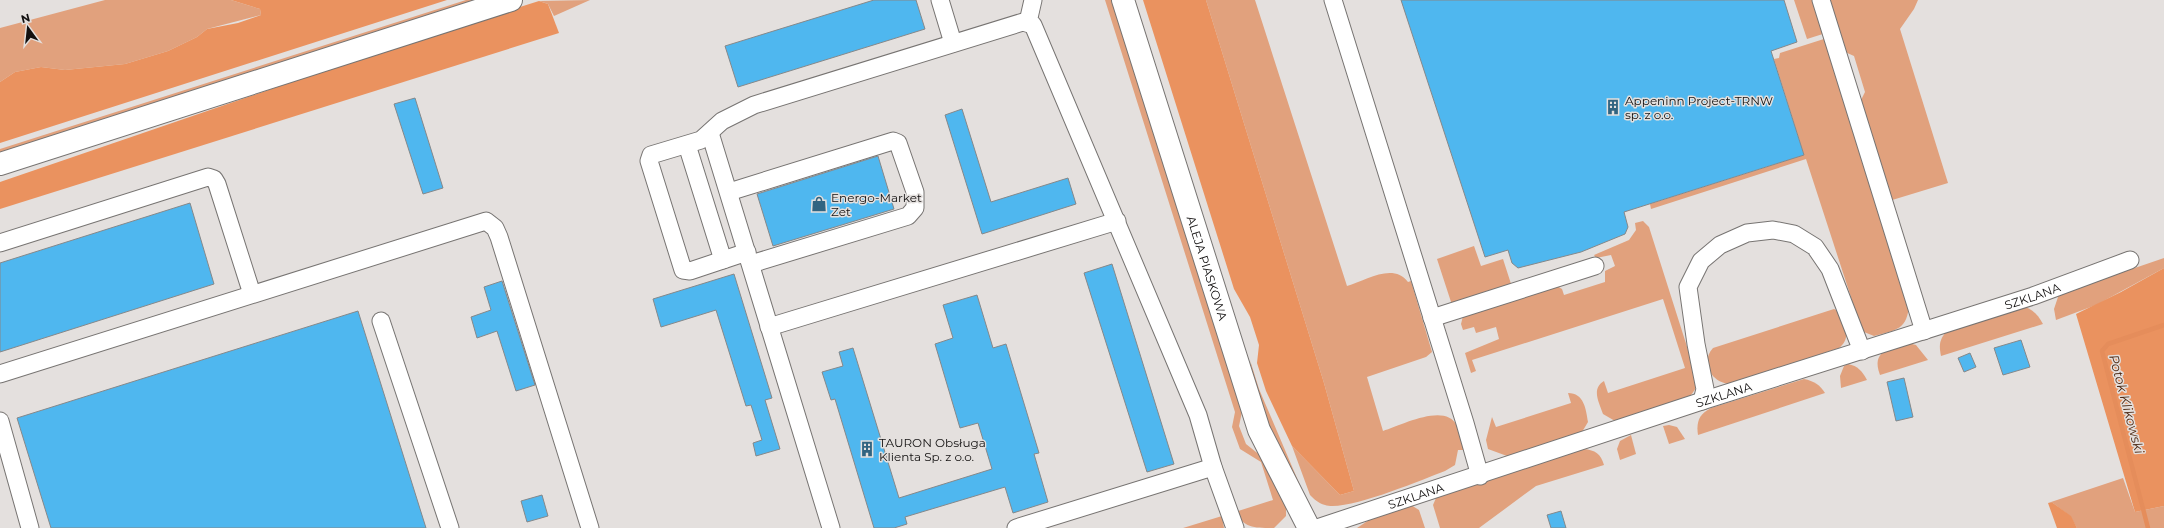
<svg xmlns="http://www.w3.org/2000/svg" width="2164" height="528" viewBox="0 0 2164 528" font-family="Montserrat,sans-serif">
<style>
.green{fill:#e1a17d}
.forest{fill:#ea925f}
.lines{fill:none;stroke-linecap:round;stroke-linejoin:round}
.stream{stroke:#e58d5b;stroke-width:4.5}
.building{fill:#4fb7ef;stroke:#85888a}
.minor-casing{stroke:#777472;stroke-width:19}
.major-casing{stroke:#777472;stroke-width:24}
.minor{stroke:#fff;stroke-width:17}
.major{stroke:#fff;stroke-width:22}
.labels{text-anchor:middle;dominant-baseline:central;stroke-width:3;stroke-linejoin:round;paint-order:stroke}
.poi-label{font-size:12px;fill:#121010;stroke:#e4e0de;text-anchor:start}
.street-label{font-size:12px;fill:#121010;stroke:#e4e0de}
.water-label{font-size:13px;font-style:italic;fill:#4c2813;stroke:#e4e0de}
</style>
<rect width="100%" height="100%" fill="#e4e0de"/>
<g class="green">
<polygon points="105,0 231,0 260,9 261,15 207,29 197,37 168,51 125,64 65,70 41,67 15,72 0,82 0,28"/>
<polygon points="466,0 482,0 0,155 0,149"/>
<polygon points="590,0 554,16 548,4 539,1"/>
<path d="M1105,0h8l130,407 -4,19 7,18 15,12 25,51v9l-12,12c-20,0 -30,0 -39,-16l38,-12 -12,-38 -21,-13 -8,-22 3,-15z"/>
<polygon points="1131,0 1135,0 1224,283 1218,274"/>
<path d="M1206,0h49l92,286c18,-5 46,-24 61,-4l3,-1 21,71 -6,5 -59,20 16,54c19,-6 63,-29 74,-5 3,7 5,16 7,24h-6l-3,15 -10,6c-24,9 -99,41 -120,34 -7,-2 -11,-6 -15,-10l-18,-49 48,49 14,-4 -30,-108z"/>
<polygon points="1794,0 1816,0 1826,33 1807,39"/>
<polygon points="1830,0 1918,0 1914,9 1900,29 1948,183 1889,201 1878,166 1879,157 1861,100 1865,92 1854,56 1845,52"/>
<path d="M1827,38l82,265c-1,27 -13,27 -35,33l-10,-4 -3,-4 -55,-169 -155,50 -1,-5 154,-49 -30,-96 5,-1 1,-5z"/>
<path d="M1643,221l6,6 47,148c2,10 0,15 -7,22l-74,24 -12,-7c-4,-12 -12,-25 1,-33l4,12 77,-25 -22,-69 -191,61 4,11 -5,2 -6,-20 34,-14 -3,-12 -20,6 -2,-6 -11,3 -2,-6 2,-8 94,-30 5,3 2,6 41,-13v-11l10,-5 -4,-11 -15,3 -2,-3 35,-15 7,-10 -1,-7z"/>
<polygon points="1474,246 1481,266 1503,259 1512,287 1452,305 1437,259"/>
<polygon points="2164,258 2164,268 2096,305 2056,320 2054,309 2059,294"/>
<path d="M2022,306c11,3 16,9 21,18l-102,32c-2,-10 -2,-16 5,-24z"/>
<path d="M1834,309l4,2c5,14 15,26 1,37l-110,36c-18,-2 -29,-22 -16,-36z"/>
<path d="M1908,343l8,2 12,15 -48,15c-9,-25 9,-25 28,-32z"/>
<path d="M1250,360l9,29 43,101c-28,-34 -44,-87 -52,-130z"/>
<path d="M1848,364c10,2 14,7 19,16l-26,8 -1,-12 4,-10z"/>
<path d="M1804,379c10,2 16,6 21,14l-127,42c-2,-13 1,-21 13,-27z"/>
<path d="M1568,393c16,0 18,16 20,29l-6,10 -75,24 -19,-7 -2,-9 6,-23 4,10 75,-24z"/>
<polygon points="1669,425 1677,427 1685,439 1669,444 1663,426"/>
<polygon points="1631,435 1636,454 1620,460 1617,449 1620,441"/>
<path d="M1584,449c11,1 17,5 20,16l-68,21 -57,42h-39l-7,-23 3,-7z"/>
<polygon points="2123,478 2135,512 2164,506 2164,528 2077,528 2070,516 2053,503 2048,503"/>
<polygon points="1411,505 1419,510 1425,528 1357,528 1372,518"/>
<polygon points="1222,516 1224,528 1183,528"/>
</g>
<g class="forest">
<polygon points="231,0 447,0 0,143 0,82 15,72 41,67 65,70 125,64 168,51 197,37 207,29 238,23 261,15 260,9"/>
<polygon points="1143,0 1206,0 1324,383 1354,491 1340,495 1292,446 1266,391 1257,363 1259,345 1250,317 1234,289"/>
<polygon points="539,1 548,4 559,33 0,209 0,182 414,40"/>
<polygon points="2164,268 2164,506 2135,512 2076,314 2121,292"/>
<polygon points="2048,503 2053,503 2071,516 2077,528 2057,528"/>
</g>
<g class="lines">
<polyline class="stream" points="2148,528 2102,351 2108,344 2164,325"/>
</g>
<g class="building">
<polygon points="874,0 916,0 925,29 738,87 725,46"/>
<polygon points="1401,0 1784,0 1797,42 1771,51 1804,155 1624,212 1628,227 1625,234 1581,252 1518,268 1512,263 1508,250 1485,257"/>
<polygon points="415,98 443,188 423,194 394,104"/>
<polygon points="962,109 991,202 1068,178 1076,204 982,234 945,115"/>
<polygon points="878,156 894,209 773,246 757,194"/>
<polygon points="190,203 214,284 0,352 0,263"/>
<polygon points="1112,264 1174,464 1147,472 1084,273"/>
<polygon points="734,274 772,398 765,400 780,449 756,456 753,443 762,440 751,405 746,406 716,310 661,327 653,299"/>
<polygon points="502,281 535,385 516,391 497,331 477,338 471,317 491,310 484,287"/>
<polygon points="977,295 993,348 1006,344 1039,453 1034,454 1048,502 1013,513 1005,487 905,517 907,524 894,528 874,528 835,399 831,400 822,372 843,366 839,352 853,348 899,498 992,469 978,423 960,428 935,344 953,338 943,305"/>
<polygon points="358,311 426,528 51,528 17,418"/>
<polygon points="2021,340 2030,367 2003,375 1994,348"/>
<polygon points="1970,353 1976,367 1964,372 1958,358"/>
<polygon points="1904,378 1913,417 1896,421 1887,382"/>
<polygon points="542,495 548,516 527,522 521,501"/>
<polygon points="1561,511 1566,528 1551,528 1547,515"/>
</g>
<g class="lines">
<defs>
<g id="minor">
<polyline points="940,0 953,43"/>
<polyline points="1333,0 1465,423 1480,476"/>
<polyline points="1821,0 1924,331"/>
<polyline points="1028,22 1033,0"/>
<polyline points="710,133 831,528"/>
<polyline points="687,145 723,260"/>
<polyline points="729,192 893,141 898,143 915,192 915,208 908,216 751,264"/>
<polyline points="0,243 208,177 214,179 217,184 252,294"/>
<polyline points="747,252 690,271 683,270 649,161 651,155 701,140 722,121 754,105 1023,22 1033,25 1198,415 1213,467 1235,528"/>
<polyline points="1432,318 1595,266"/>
<polyline points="381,321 450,528"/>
<polyline points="769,327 1117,221"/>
<polyline points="0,374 486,221 495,228 499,237 590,528"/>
<polyline points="1702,401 1705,389 1696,344 1688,287 1701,261 1720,245 1747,233 1773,230 1794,234 1815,247 1830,269 1862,351"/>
<polyline points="0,421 30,528"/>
<polyline points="1016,528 1213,467"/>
<path id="s1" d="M1317,528l385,-127 331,-105 97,-36"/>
</g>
<g id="major">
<path id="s2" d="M1123,0l136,430 50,98"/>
<polyline points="0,164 511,0"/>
</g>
</defs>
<use href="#minor" class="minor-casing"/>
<use href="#major" class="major-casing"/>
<use href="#minor" class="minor"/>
<use href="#major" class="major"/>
</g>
<defs>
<symbol id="building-bare" viewBox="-9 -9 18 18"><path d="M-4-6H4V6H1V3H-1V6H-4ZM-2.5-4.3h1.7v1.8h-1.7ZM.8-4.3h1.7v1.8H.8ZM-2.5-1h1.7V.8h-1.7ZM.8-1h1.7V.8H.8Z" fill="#316481" stroke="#e4e0de" stroke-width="2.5" paint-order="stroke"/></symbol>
<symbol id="shop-bare" viewBox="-9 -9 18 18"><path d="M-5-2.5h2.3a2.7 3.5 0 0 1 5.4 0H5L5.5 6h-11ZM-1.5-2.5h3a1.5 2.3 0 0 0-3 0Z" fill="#316481" stroke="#e4e0de" stroke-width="2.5" paint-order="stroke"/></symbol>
</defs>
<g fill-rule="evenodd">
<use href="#building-bare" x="1602" y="96" width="22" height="22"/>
<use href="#shop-bare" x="808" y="193" width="22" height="22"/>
<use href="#building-bare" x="856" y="438" width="22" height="22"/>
</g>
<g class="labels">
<g class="poi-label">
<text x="1625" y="100">Appeninn Project-TRNW<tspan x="1625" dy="14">sp. z o.o.</tspan></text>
<text x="831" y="197">Energo-Market<tspan x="831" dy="14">Zet</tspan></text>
<text x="879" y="442">TAURON Obsługa<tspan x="879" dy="14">Klienta Sp. z o.o.</tspan></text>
</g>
<g class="street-label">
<text stroke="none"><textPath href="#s2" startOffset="281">ALEJA PIASKOWA</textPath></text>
<text stroke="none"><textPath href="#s1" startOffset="752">SZKLANA</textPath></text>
<text stroke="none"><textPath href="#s1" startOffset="428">SZKLANA</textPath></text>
<text stroke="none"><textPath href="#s1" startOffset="104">SZKLANA</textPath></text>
</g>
<g class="water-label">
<text transform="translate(2127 404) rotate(75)">Potok Klikowski</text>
</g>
</g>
<g transform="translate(28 28) rotate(345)" stroke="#e4e0de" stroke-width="3" paint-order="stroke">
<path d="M0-3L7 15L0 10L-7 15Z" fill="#121010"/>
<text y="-6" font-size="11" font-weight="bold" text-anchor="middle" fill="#121010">N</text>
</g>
</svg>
